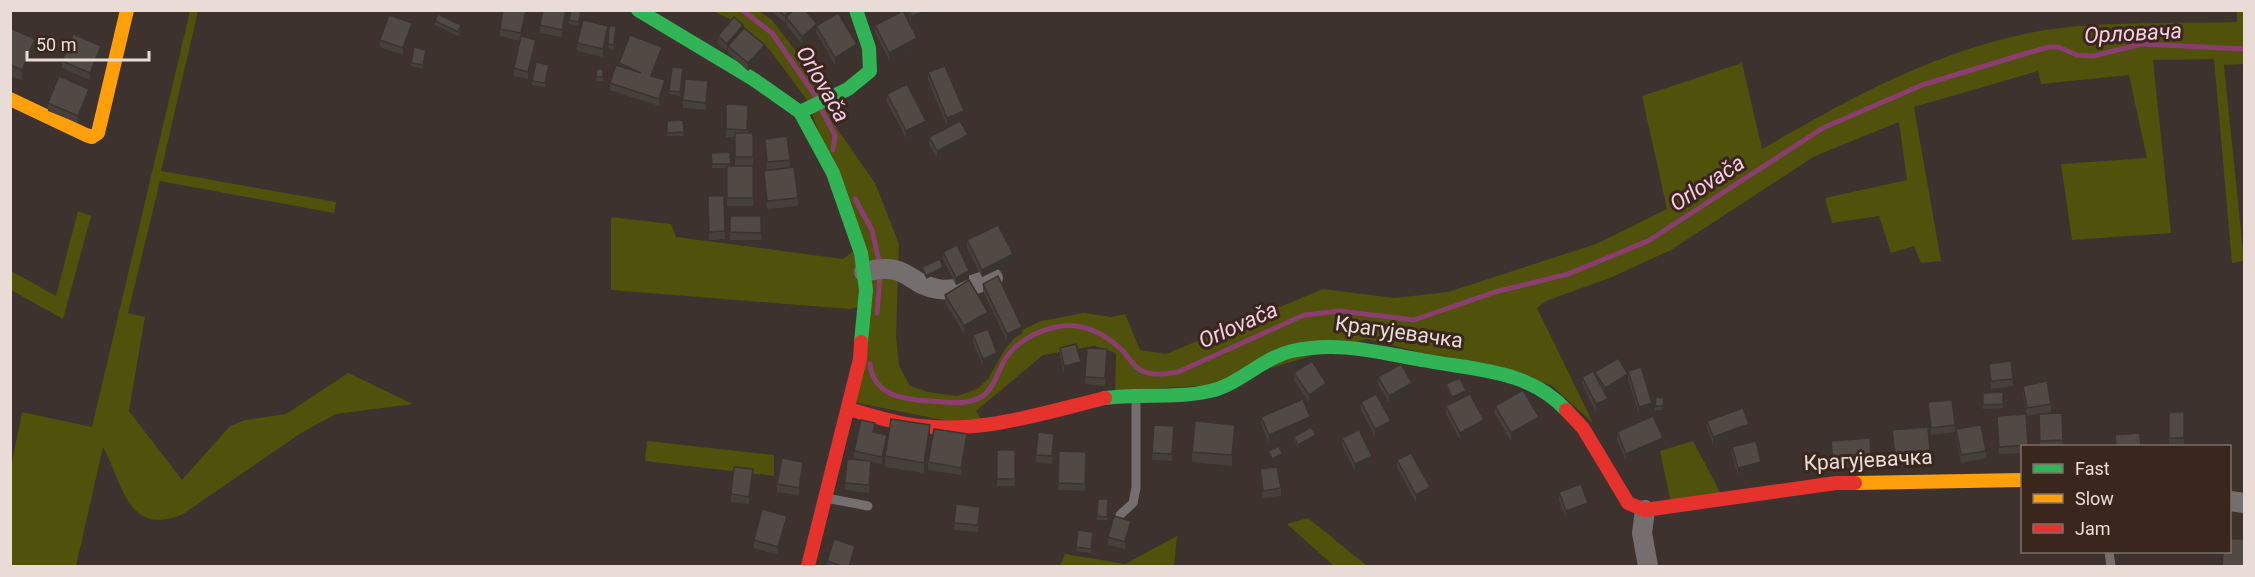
<svg xmlns="http://www.w3.org/2000/svg" width="2255" height="577" viewBox="0 0 2255 577" font-family="Roboto,sans-serif">
<style>
.green{fill:#50510b}
.lines{fill:none;stroke-linecap:round;stroke-linejoin:round}
.stream{stroke:#893e6f;stroke-width:5}
.lane{stroke:#746e6e;stroke-width:9}
.street{stroke:#746e6e;stroke-width:20}
.fast{stroke:#30b455;stroke-width:14}
.slow{stroke:#ff9f0a;stroke-width:14}
.jam{stroke:#e5322d;stroke-width:14}
.wall{fill:#46403a}
.shaded-wall{fill:#393430}
.building{fill:#514a44;stroke:#393430;stroke-width:1.5}
.labels{text-anchor:middle;dominant-baseline:central;stroke-width:6;stroke-linejoin:round;paint-order:stroke}
.street-label{font-size:21px;fill:#e9dcd6;stroke:#39261d}
.water-label{font-size:22px;font-style:italic;fill:#f9cbe7;stroke:#39261d}
</style>
<rect width="100%" height="100%" fill="#3d322d"/>
<g class="green">
<path d="M190,11h8l-37,160 175,31 -2,11 -174,-32 -32,132 17,4 -16,94 53,69 48,-54 15,-6 41,-6 62,-41 65,31 -77,10 -35,19 -118,81c-56,24 -60,-31 -80,-67l-27,119h-65v-99l11,-55 70,15z"/>
<path d="M713,11h46l13,9 29,38 35,69 39,56 24,61 -3,92 3,30 11,20 18,6 29,4 20,-7 11,-10 17,-30 17,-19 19,-9 43,-8 27,4 14,-3 15,36 26,4 157,-65 71,9 54,-6 148,-48 71,-35 -25,-113 100,-33 20,86c87,-50 163,-93 262,-115 65,-14 146,-10 213,-12v-11h7v53l-20,1 20,196 -12,2 -18,-204 -61,1 18,173 -99,7 -11,-76 86,-6 -18,-83 -88,9 -3,-13 -124,36 27,154 -20,2 -7,-17 -23,7 -12,-37 -47,7 -7,-25 82,-18 -8,-58 -84,34 -144,94 -59,27 -66,24 -9,7 56,115 -42,-38 -184,-46 -153,46 -99,6 1,-38 -22,-7 -51,9 -67,56 6,10 -25,2 -109,-22 17,-96 -15,4 -239,-19v-73l60,7 5,13 167,22 17,-13 -53,-146 -37,-50 -28,-25z"/>
<polygon points="78,211 91,216 63,319 11,290 11,271 56,296"/>
<polygon points="647,441 774,455 774,476 645,461"/>
<polygon points="1693,441 1721,494 1671,503 1660,451"/>
<polygon points="1308,518 1366,565 1366,566 1334,566 1287,524"/>
<polygon points="1177,536 1174,566 1060,566 1065,554 1125,564"/>
</g>
<g class="lines">
<g class="stream">
<polyline points="742,10 772,33 816,97"/>
<polyline points="822,111 835,135 833,150"/>
<polyline points="855,199 872,230 880,265"/>
<polyline points="877,313 880,275"/>
<path d="M870,364c4,37 44,36 73,38 15,1 26,2 40,-6 9,-6 14,-21 19,-31 10,-21 32,-33 54,-38 26,-6 49,7 67,24 6,7 10,15 19,20 11,5 24,3 36,1l126,-57 36,-4 74,9 81,-28 73,-18 80,-33 175,-113 99,-43 102,-31 25,-7h9l19,8 16,1 49,-12 102,5"/>
</g>
<g class="lane">
<polyline points="826,498 868,506"/>
<polyline points="1120,515 1133,503 1136,488 1136,398"/>
<polyline points="2109,552 2111,566"/>
</g>
<g class="street">
<path d="M864,272c46,-11 40,11 74,17 19,3 37,-5 55,-11"/>
<polyline points="2230,501 2244,503"/>
<polyline points="1645,510 1642,533 1648,566"/>
</g>
<g class="fast">
<polyline points="638,10 753,79 800,112 833,173 861,253 866,290 861,342"/>
<polyline points="800,112 848,89 870,71 869,48 856,10"/>
<path d="M1105,398c35,-5 70,1 105,-7 29,-6 52,-33 82,-40 48,-10 83,1 130,9 51,10 106,9 144,50"/>
</g>
<g class="slow">
<polyline points="10,99 86,135 92,137 98,133 127,10"/>
<polyline points="1855,483 2022,480"/>
</g>
<g class="jam">
<path d="M848,409c23,6 48,15 72,17 64,7 123,-13 185,-28"/>
<polyline points="1566,410 1583,428 1628,503 1645,510 1836,483 1855,483"/>
<polyline points="808,566 860,359 861,342"/>
</g>
</g>
<g class="wall">
<polygon points="527,10 522,37 536,47 528,79 514,76 514,68 520,41 500,36 500,29"/>
<polygon points="567,10 562,37 540,33 540,25"/>
<polygon points="582,10 579,26 569,24 569,20"/>
<polygon points="770,10 805,10 817,26 857,52 835,65 816,32 802,44 786,25 786,22 785,23"/>
<polygon points="908,10 935,10 935,16 911,23"/>
<polygon points="435,21 461,29 458,36 435,25"/>
<polygon points="875,25 917,46 889,60 875,32"/>
<polygon points="609,26 616,26 614,49 608,48"/>
<polygon points="10,28 35,50 22,80 10,76"/>
<polygon points="743,29 765,52 748,71 728,53 728,50 727,51 718,44 718,36"/>
<polygon points="412,31 403,55 380,47 380,40"/>
<polygon points="608,33 603,57 577,51 577,43"/>
<polygon points="101,54 90,80 62,68 62,61"/>
<polygon points="426,54 423,69 411,66 411,63"/>
<polygon points="662,54 653,77 665,88 659,106 610,90 610,83 619,66 619,63"/>
<polygon points="549,68 545,87 532,85 532,81"/>
<polygon points="597,69 603,69 603,81 596,81"/>
<polygon points="683,72 680,96 669,94 669,91"/>
<polygon points="928,72 964,119 947,126 928,80"/>
<polygon points="708,89 706,110 683,108 683,100"/>
<polygon points="887,94 926,128 906,138 887,102"/>
<polygon points="89,96 78,123 48,111 48,103"/>
<polygon points="726,104 748,105 748,133 753,133 753,165 735,165 735,137 726,137"/>
<polygon points="683,120 684,136 667,136 667,121"/>
<polygon points="929,137 968,142 937,158 929,144"/>
<polygon points="765,139 790,160 790,167 767,170"/>
<polygon points="711,153 731,164 731,166 753,166 753,206 727,206 727,168 712,168"/>
<polygon points="764,171 798,198 798,206 767,209"/>
<polygon points="708,196 724,196 725,239 709,240"/>
<rect x="730" y="216" width="31" height="24"/>
<polygon points="967,240 1013,262 982,277 967,248"/>
<polygon points="943,252 969,279 956,285 943,259"/>
<polygon points="983,284 1022,334 1007,341 983,291"/>
<polygon points="945,295 988,319 964,334 945,302"/>
<polygon points="973,335 997,360 983,366 973,343"/>
<polygon points="1060,348 1081,370 1064,374 1060,356"/>
<polygon points="1107,357 1105,386 1085,384 1085,377"/>
<polygon points="1989,364 2013,379 2013,386 1991,389"/>
<polygon points="1628,371 1652,410 1639,414 1628,379 1628,382 1606,395 1608,406 1596,412 1582,384 1582,377 1595,374 1595,372 1628,374"/>
<polygon points="1294,373 1326,390 1309,402 1294,380"/>
<polygon points="1378,377 1412,390 1389,403 1378,384"/>
<polygon points="1446,384 1466,395 1452,400 1446,387"/>
<polygon points="2023,386 2051,404 2051,412 2039,414 2062,413 2063,447 2040,447 2039,414 2027,416 2023,393"/>
<polygon points="2003,392 2003,408 1983,409 1983,393"/>
<polygon points="1656,397 1664,398 1663,410 1655,410"/>
<polygon points="1361,402 1391,428 1375,437 1361,410"/>
<polygon points="1928,402 1955,425 1955,432 1931,435"/>
<polygon points="1446,406 1484,427 1460,440 1446,414"/>
<polygon points="1495,406 1539,424 1511,441 1495,414"/>
<polygon points="2169,412 2184,412 2184,445 2169,444"/>
<polygon points="2026,414 2028,447 2022,447 2022,453 1999,454 1997,416"/>
<polygon points="1261,417 1310,425 1269,443 1261,424"/>
<polygon points="1707,421 1749,431 1713,445 1707,428"/>
<polygon points="1154,425 1174,426 1172,461 1152,460"/>
<polygon points="1956,429 1986,451 1986,458 1961,463 1956,437"/>
<polygon points="875,430 874,432 887,442 930,436 924,473 885,467 885,456 887,442 882,464 871,462 869,493 845,490 845,483 867,461 854,458 854,451"/>
<polygon points="1892,430 1930,451 1930,459 1895,462"/>
<polygon points="1617,432 1663,445 1626,461 1617,440"/>
<polygon points="1235,436 1232,466 1192,462 1192,452"/>
<polygon points="1294,437 1316,439 1298,449 1294,441"/>
<polygon points="1342,438 1372,463 1355,472 1342,445"/>
<polygon points="1054,441 1052,464 1036,462 1036,455"/>
<polygon points="1831,441 1871,459 1871,466 1833,469"/>
<polygon points="967,442 961,475 928,470 928,462"/>
<polygon points="1732,447 1761,470 1738,475 1732,454"/>
<rect x="997" y="450" width="18" height="36"/>
<polygon points="1059,451 1086,452 1085,491 1058,490"/>
<polygon points="1397,460 1430,495 1416,502 1397,468"/>
<polygon points="803,469 799,495 777,492 777,484"/>
<polygon points="1260,469 1281,488 1281,496 1263,498 1260,477"/>
<polygon points="753,477 749,504 731,502 731,494"/>
<polygon points="1559,492 1588,510 1566,518 1559,500"/>
<polygon points="1098,499 1108,499 1107,520 1097,520"/>
<polygon points="980,515 978,532 954,530 954,523"/>
<polygon points="787,523 778,555 754,548 754,540"/>
<polygon points="1131,529 1125,549 1108,545 1108,537"/>
<polygon points="1093,536 1091,553 1076,551 1076,547"/>
<polygon points="855,553 852,567 827,567 827,561"/>
</g>
<g class="shaded-wall">
<polygon points="526,10 527,10 527,13 521,41 521,33"/>
<polygon points="566,10 567,10 562,37 562,30"/>
<polygon points="790,10 796,10 786,17 786,22 785,23 785,16"/>
<polygon points="929,10 935,10 935,16 911,23 911,16"/>
<polygon points="412,23 412,31 403,55 403,48"/>
<polygon points="817,24 816,32 802,44 802,37"/>
<polygon points="743,25 743,32 728,46 728,50 727,51 727,44"/>
<polygon points="608,26 608,33 603,57 603,49"/>
<polygon points="917,38 917,46 889,60 889,53"/>
<polygon points="35,39 35,50 22,80 22,70"/>
<polygon points="536,40 536,47 528,79 528,72"/>
<polygon points="857,44 857,52 835,65 835,58"/>
<polygon points="765,45 765,52 748,71 748,63"/>
<polygon points="101,46 101,54 90,80 90,73"/>
<polygon points="662,47 662,54 651,83 651,76"/>
<polygon points="665,80 665,88 659,106 659,99"/>
<polygon points="89,89 89,96 78,123 78,116"/>
<polygon points="964,111 964,119 947,126 947,118"/>
<polygon points="926,121 926,128 906,138 906,131"/>
<polygon points="968,135 968,142 937,158 937,151"/>
<polygon points="1013,254 1013,262 982,277 982,270"/>
<polygon points="943,267 943,271 926,279 926,276"/>
<polygon points="969,271 969,279 956,285 956,278"/>
<polygon points="988,312 988,319 964,334 964,326"/>
<polygon points="1022,327 1022,334 1007,341 1007,334"/>
<polygon points="997,353 997,360 983,366 983,359"/>
<polygon points="1081,362 1081,370 1064,374 1064,366"/>
<polygon points="1628,374 1628,382 1605,396 1605,388"/>
<polygon points="1326,383 1326,390 1309,402 1309,395"/>
<polygon points="1412,383 1412,390 1389,403 1389,396"/>
<polygon points="1466,391 1466,395 1452,400 1452,397"/>
<polygon points="1608,399 1608,406 1596,412 1596,404"/>
<polygon points="1652,403 1652,410 1639,414 1639,407"/>
<polygon points="1310,417 1310,425 1269,443 1269,435"/>
<polygon points="1539,417 1539,424 1511,441 1511,433"/>
<polygon points="1484,420 1484,427 1460,440 1460,433"/>
<polygon points="1391,421 1391,428 1375,437 1375,429"/>
<polygon points="1749,424 1749,431 1713,445 1713,437"/>
<polygon points="930,425 930,436 924,473 924,463"/>
<polygon points="1235,425 1235,436 1232,466 1232,455"/>
<polygon points="967,434 967,442 961,475 961,468"/>
<polygon points="887,435 887,442 882,464 882,457"/>
<polygon points="1316,435 1316,439 1298,449 1298,445"/>
<polygon points="1663,438 1663,445 1626,461 1626,454"/>
<polygon points="1282,454 1282,458 1272,463 1272,459"/>
<polygon points="1372,456 1372,463 1355,472 1355,464"/>
<polygon points="803,462 803,469 799,495 799,488"/>
<polygon points="1761,462 1761,470 1738,475 1738,468"/>
<polygon points="753,469 753,477 749,504 749,497"/>
<polygon points="1430,487 1430,495 1416,502 1416,495"/>
<polygon points="1588,503 1588,510 1566,518 1566,511"/>
<polygon points="787,516 787,523 778,555 778,547"/>
<polygon points="1131,521 1131,529 1125,549 1125,542"/>
<polygon points="855,546 855,553 852,567 849,567"/>
</g>
<g class="building">
<polygon points="503,10 526,10 521,33 500,29"/>
<polygon points="543,10 566,10 562,30 540,25"/>
<polygon points="571,10 581,10 579,22 569,20"/>
<polygon points="778,10 790,10 785,16"/>
<polygon points="794,10 805,10 817,24 802,37 786,17"/>
<polygon points="910,10 929,10 911,16"/>
<polygon points="903,11 917,38 889,53 875,25"/>
<polygon points="838,13 857,44 835,58 816,26"/>
<polygon points="438,14 461,25 458,32 435,21"/>
<polygon points="389,15 412,23 403,48 380,40"/>
<polygon points="734,17 743,25 727,44 718,36"/>
<polygon points="583,20 608,26 603,49 577,43"/>
<polygon points="609,26 616,26 614,45 608,44"/>
<polygon points="10,28 35,39 22,70 10,65"/>
<polygon points="744,28 765,45 748,63 728,46"/>
<polygon points="73,34 101,46 90,73 62,61"/>
<polygon points="630,35 662,47 651,76 665,80 659,99 610,83 616,65 641,73 619,63"/>
<polygon points="521,36 536,40 528,72 514,68"/>
<polygon points="414,47 426,50 423,65 411,63"/>
<polygon points="536,62 549,65 545,83 532,81"/>
<polygon points="945,66 964,111 947,118 928,72"/>
<polygon points="672,67 683,68 680,92 669,91"/>
<polygon points="597,69 603,69 603,77 596,77"/>
<polygon points="59,76 89,89 78,116 48,103"/>
<polygon points="685,79 708,81 706,103 683,100"/>
<polygon points="907,84 926,121 906,131 887,94"/>
<polygon points="726,104 748,105 747,130 726,129"/>
<polygon points="683,120 684,132 667,133 667,121"/>
<polygon points="960,121 968,135 937,151 929,137"/>
<rect x="735" y="133" width="18" height="24"/>
<polygon points="787,136 790,160 767,162 765,139"/>
<polygon points="730,152 731,164 712,164 711,153"/>
<rect x="727" y="166" width="26" height="32"/>
<polygon points="794,167 798,198 767,201 764,171"/>
<polygon points="708,196 724,196 725,231 709,232"/>
<polygon points="730,216 761,216 761,233 730,232"/>
<polygon points="998,225 1013,254 982,270 967,240"/>
<polygon points="957,245 969,271 956,278 943,252"/>
<polygon points="940,259 943,267 926,276 922,267"/>
<polygon points="998,276 1022,327 1007,334 983,284"/>
<polygon points="969,280 988,312 964,326 945,295"/>
<polygon points="988,329 997,353 983,359 973,335"/>
<polygon points="1076,344 1081,362 1064,366 1060,348"/>
<polygon points="1087,348 1107,349 1105,378 1085,377"/>
<polygon points="1618,358 1628,374 1605,388 1595,372"/>
<polygon points="1312,361 1326,383 1309,395 1294,373"/>
<polygon points="2011,361 2013,379 1991,381 1989,364"/>
<polygon points="1401,364 1412,383 1389,396 1378,377"/>
<polygon points="1641,367 1652,403 1639,407 1628,371"/>
<polygon points="1593,371 1608,399 1596,404 1582,377"/>
<polygon points="1460,378 1466,391 1452,397 1446,384"/>
<polygon points="2047,381 2051,404 2027,408 2023,386"/>
<polygon points="1523,390 1539,417 1511,433 1495,406"/>
<polygon points="2003,392 2003,404 1983,405 1983,393"/>
<polygon points="1376,394 1391,421 1375,429 1361,402"/>
<polygon points="1470,394 1484,420 1460,433 1446,406"/>
<polygon points="1656,397 1664,398 1663,406 1655,406"/>
<polygon points="1303,399 1310,417 1269,435 1261,417"/>
<polygon points="1952,400 1955,425 1931,428 1928,402"/>
<polygon points="1743,408 1749,424 1713,437 1707,421"/>
<rect x="2169" y="412" width="15" height="26"/>
<polygon points="2062,413 2063,440 2040,441 2039,414"/>
<polygon points="2026,414 2028,445 1999,447 1997,416"/>
<polygon points="1653,416 1663,438 1626,454 1617,432"/>
<polygon points="891,419 930,425 924,463 885,456"/>
<polygon points="861,420 875,423 873,432 887,435 882,457 854,451"/>
<polygon points="1195,421 1235,425 1232,455 1192,452"/>
<polygon points="1154,425 1174,426 1172,454 1152,453"/>
<polygon points="1981,425 1986,451 1961,455 1956,429"/>
<polygon points="1311,427 1316,435 1298,445 1294,437"/>
<polygon points="1928,427 1930,451 1895,455 1892,430"/>
<polygon points="934,429 967,434 961,468 928,462"/>
<polygon points="1359,430 1372,456 1355,464 1342,438"/>
<polygon points="1038,432 1054,434 1052,456 1036,455"/>
<polygon points="2140,433 2141,447 2116,447 2115,435"/>
<polygon points="1870,438 1871,459 1833,461 1831,441"/>
<polygon points="1756,441 1761,462 1738,468 1732,447"/>
<polygon points="2161,444 2187,445 2187,447 2161,447"/>
<polygon points="1279,446 1282,454 1272,459 1268,451"/>
<rect x="997" y="450" width="18" height="29"/>
<polygon points="1059,451 1086,452 1085,484 1058,483"/>
<polygon points="1411,453 1430,487 1416,495 1397,460"/>
<polygon points="782,458 803,462 799,488 777,484"/>
<polygon points="847,459 871,461 869,485 845,483"/>
<polygon points="734,467 753,469 749,497 731,494"/>
<polygon points="1277,467 1281,488 1263,491 1260,469"/>
<polygon points="1581,484 1588,503 1566,511 1559,492"/>
<polygon points="1098,499 1108,499 1107,517 1097,516"/>
<polygon points="956,504 980,507 978,525 954,523"/>
<polygon points="762,509 787,516 778,547 754,540"/>
<polygon points="1114,516 1131,521 1125,542 1108,537"/>
<polygon points="1078,530 1093,532 1091,549 1076,547"/>
<polygon points="834,539 855,546 849,567 845,567 827,561"/>
<polygon points="2229,539 2244,539 2244,567 2222,567 2223,552 2229,552"/>
</g>
<g class="labels">
<g class="street-label">
<text transform="translate(1399 332) rotate(8)">Крагујевачка</text>
<text transform="translate(1868 460) rotate(-3)">Крагујевачка</text>
</g>
<g class="water-label">
<text transform="translate(2133 33) rotate(-3)">Орловача</text>
<text transform="translate(823 84) rotate(60)">Orlovača</text>
<text transform="translate(1707 183) rotate(-33)">Orlovača</text>
<text transform="translate(1238 325) rotate(-24)">Orlovača</text>
</g>
</g>
<rect width="2255" height="577" fill="none" stroke="#e9dcd6" stroke-width="24"/>
<rect x="2021" y="445" width="210" height="108" fill="#39261d" stroke="#7f6f67" stroke-width="1.5"/>
<rect x="2033" y="464" width="30" height="9" fill="#30b455" stroke="#7f6f67" stroke-width="1.5"/>
<text x="2075" y="475" font-size="18" fill="#e9dcd6">Fast</text>
<rect x="2033" y="494" width="30" height="9" fill="#ff9f0a" stroke="#7f6f67" stroke-width="1.5"/>
<text x="2075" y="505" font-size="18" fill="#e9dcd6">Slow</text>
<rect x="2033" y="524" width="30" height="9" fill="#e5322d" stroke="#7f6f67" stroke-width="1.5"/>
<text x="2075" y="535" font-size="18" fill="#e9dcd6">Jam</text>
<path d="M27 51v9h122v-9" fill="none" stroke="#e9dcd6" stroke-width="3"/>
<text x="36" y="51" font-size="18" fill="#e9dcd6" stroke="#39261d" stroke-width="4.5" paint-order="stroke">50 m</text>
</svg>
